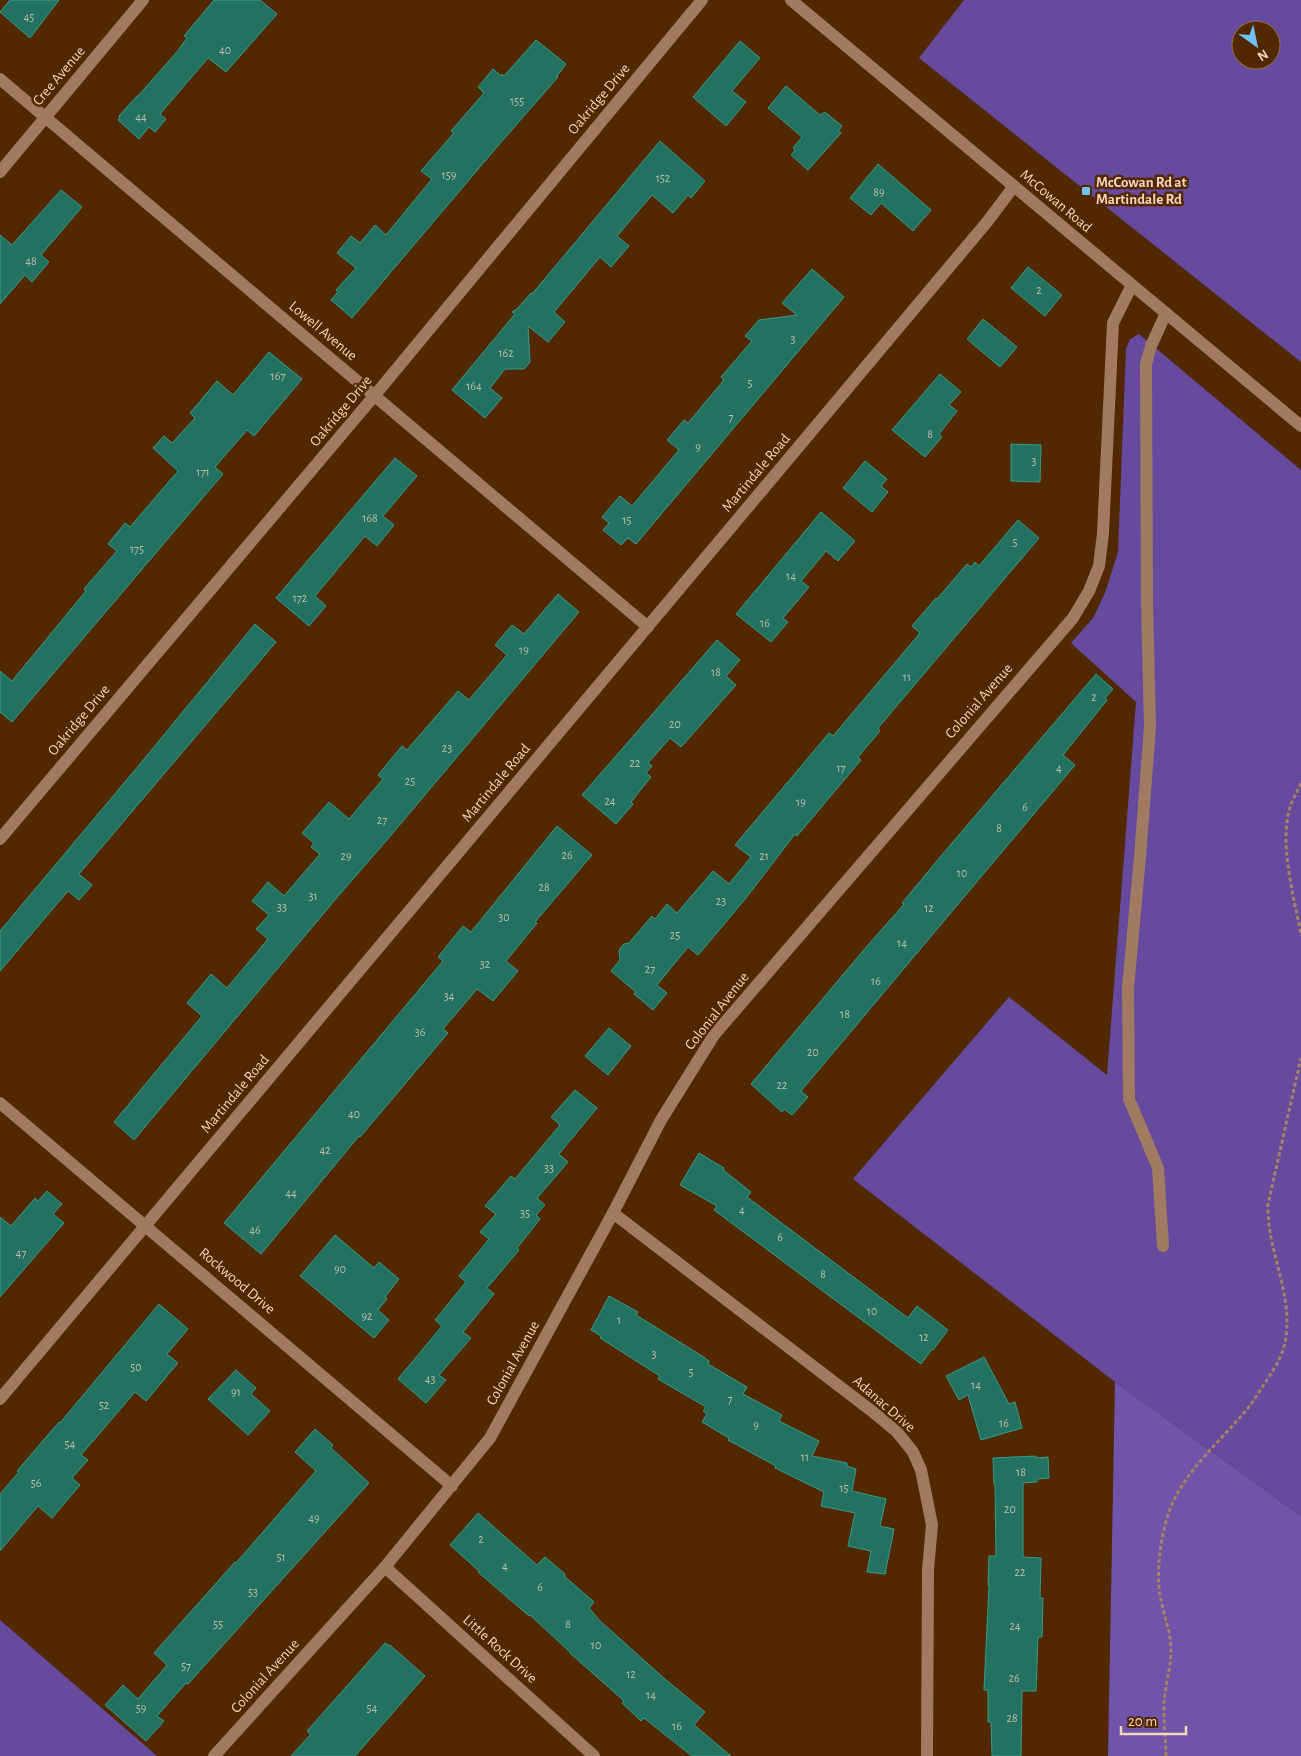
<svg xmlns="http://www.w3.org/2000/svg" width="1301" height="1756" viewBox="0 0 1301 1756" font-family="'Alegreya Sans',sans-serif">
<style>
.green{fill:#664a9d;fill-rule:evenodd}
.forest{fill:#7054aa}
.building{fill:#227161;stroke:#369d88}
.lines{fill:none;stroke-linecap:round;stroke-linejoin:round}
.path{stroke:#a78161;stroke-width:3;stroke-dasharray:4 2.5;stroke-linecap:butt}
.minor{stroke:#a07b61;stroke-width:12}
.poi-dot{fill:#6fc2f4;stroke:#522800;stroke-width:2}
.labels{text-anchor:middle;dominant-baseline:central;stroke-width:5;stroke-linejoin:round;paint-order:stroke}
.number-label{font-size:12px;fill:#c2bca6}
.street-label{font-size:15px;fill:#f7d5bd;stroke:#522800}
.poi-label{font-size:15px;font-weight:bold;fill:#f7d5bd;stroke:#522800;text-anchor:start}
</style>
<rect width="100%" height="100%" fill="#522800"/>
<g class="green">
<path d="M964,0h337v362l-382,-304zM1241,30h30v30h-30z"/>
<polygon points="1139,334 1301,470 1301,1516 1115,1382 853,1179 1009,997 1107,1075 1136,702 1071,643 1093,618 1105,593 1118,552 1126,349 1130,339"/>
<polygon points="0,1620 157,1756 0,1756"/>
</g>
<polygon class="forest" points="1115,1382 1301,1516 1301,1756 1108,1756"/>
<g class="building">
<polygon points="10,0 59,0 30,38 0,12"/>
<polygon points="214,0 260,0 277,14 226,72 208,58 160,114 166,119 155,132 149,127 139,139 118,120 120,117 119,116 137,96 138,96 176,53 187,38 184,36"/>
<polygon points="536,40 566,64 557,76 558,77 496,148 352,318 331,300 338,292 336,290 356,268 337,253 351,236 360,243 375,225 386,235 432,179 421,171 454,133 451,131 484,93 478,87 493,69 501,76 502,74 504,76"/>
<polygon points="740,41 760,58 732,91 746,102 726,126 693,97"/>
<polygon points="786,86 820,115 825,112 842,126 838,131 841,133 808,170 791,155 795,150 793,148 802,137 768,108"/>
<polygon points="660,141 705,181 691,198 688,195 673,213 652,195 617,236 629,246 611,267 600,257 554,312 565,322 548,342 528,326 530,362 524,369 505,369 490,388 502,398 485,418 452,390 515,314 512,312 517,309 531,293 532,294"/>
<polygon points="878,164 931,210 913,231 881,203 871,215 850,198"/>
<polygon points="61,190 82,207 41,255 49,262 32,282 25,275 0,304 0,235 12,245"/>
<polygon points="1028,267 1062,295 1045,316 1011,288"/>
<polygon points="812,269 844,297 636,544 628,538 621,545 603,530 609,523 602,517 620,496 632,506 679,450 667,440 684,420 688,423 724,380 721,377 752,341 745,336 759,320 797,315 782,303"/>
<polygon points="983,319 1017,347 1000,367 967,339"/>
<polygon points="269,352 302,379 254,436 247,430 215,467 223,474 12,722 0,712 0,671 12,681 86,591 84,589 117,551 108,544 125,523 130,527 178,471 153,448 164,436 172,443 195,418 190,413 217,381 233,395"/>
<polygon points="940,374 961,392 949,405 957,411 939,434 942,437 925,457 892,430"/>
<polygon points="1011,444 1041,445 1040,482 1011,481"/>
<polygon points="395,458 417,476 383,516 394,525 377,546 365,536 315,596 326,606 309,626 276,598"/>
<polygon points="865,461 887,479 881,486 888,492 872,512 843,488"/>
<polygon points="821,512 855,541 838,561 826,551 801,581 809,587 783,618 788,622 771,642 736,614"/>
<polygon points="1018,520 1039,538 878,728 880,731 858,757 861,760 797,836 795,834 746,898 710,941 698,955 688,947 657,985 667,993 653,1010 634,994 636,992 611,971 620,960 619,950 624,944 629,943 652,916 655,919 667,904 677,913 713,871 729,884 751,857 735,845 829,733 833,736 920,633 912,626 936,598 937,599 967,564 971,567 975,562 979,566"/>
<polygon points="558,594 579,612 392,834 334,901 134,1140 114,1122 202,1016 187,1003 211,974 227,988 268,939 256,929 269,915 252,901 268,882 284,896 320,854 311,847 314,843 302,833 329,802 349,819 383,779 378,775 402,746 407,750 458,691 469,700 507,655 495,645 512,625 524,634"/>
<polygon points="255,624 276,642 79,874 92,885 79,900 68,891 0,971 0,931 140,764"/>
<polygon points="717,640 740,660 726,676 736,685 681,747 670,738 648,763 652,766 646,773 651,777 631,802 633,804 616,824 582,795"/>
<polygon points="1096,674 1113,689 1105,698 1107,700 1063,755 1075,765 801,1091 808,1097 792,1115 784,1109 782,1112 751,1084 868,945 892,918 904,904 902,903 941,856"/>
<polygon points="557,826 592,855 535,922 537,923 506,961 518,971 493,1001 477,989 443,1029 448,1033 360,1137 359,1136 261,1254 224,1223 443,961 438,957 463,926 471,932"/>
<polygon points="609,1028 631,1046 608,1075 585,1056"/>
<polygon points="575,1090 597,1108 559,1154 568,1162 537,1198 545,1205 536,1215 540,1219 517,1248 519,1250 487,1288 494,1294 463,1332 471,1338 439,1375 446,1380 426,1403 398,1379 442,1326 435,1320 466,1282 459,1276 489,1239 480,1232 496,1214 485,1206 511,1176 515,1179 560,1125 551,1117"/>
<polygon points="699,1153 724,1168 723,1170 751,1192 747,1197 908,1318 917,1306 948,1330 933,1350 932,1349 921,1364 714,1210 717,1206 680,1185"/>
<polygon points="47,1191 62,1204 53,1214 64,1223 0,1297 0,1217 11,1226 35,1198 38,1201"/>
<polygon points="335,1235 374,1268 379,1262 399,1279 385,1297 387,1299 378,1310 389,1320 374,1338 300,1276"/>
<polygon points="609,1296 638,1312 636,1315 702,1356 709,1361 708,1364 747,1387 743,1394 782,1415 779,1421 819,1441 812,1456 847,1463 847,1466 856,1469 852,1491 886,1499 880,1526 894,1529 885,1574 867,1572 871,1551 848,1546 855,1513 821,1506 824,1492 775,1468 776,1466 728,1440 729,1438 702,1422 707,1414 703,1411 706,1407 658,1379 660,1376 600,1338 601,1336 591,1330"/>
<polygon points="159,1304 188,1329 167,1354 178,1363 146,1401 135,1392 81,1455 88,1460 72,1478 80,1485 52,1518 38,1506 0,1551 0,1494 19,1472 17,1471 59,1422 60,1423"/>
<polygon points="984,1357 1009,1404 1015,1402 1022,1428 981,1440 968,1395 959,1400 946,1376"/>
<polygon points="236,1370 256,1388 251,1394 270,1411 248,1435 208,1399"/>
<polygon points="315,1429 333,1445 331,1448 369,1483 188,1684 186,1683 157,1716 164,1721 146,1741 105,1705 123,1685 138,1699 167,1665 154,1653 235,1562 236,1563 316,1471 295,1452"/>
<polygon points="1036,1456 1036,1458 1048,1457 1049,1478 1037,1479 1037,1482 1023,1483 1023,1557 1041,1558 1040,1598 1043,1598 1042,1637 1038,1637 1036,1691 1022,1691 1021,1756 992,1756 991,1722 988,1722 988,1690 984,1690 989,1586 988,1585 989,1556 996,1556 995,1484 994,1484 993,1458"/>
<polygon points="478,1513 537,1565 545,1557 565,1574 564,1576 594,1602 589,1608 599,1620 666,1680 705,1712 694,1725 731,1756 692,1756 644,1718 641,1721 622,1703 624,1701 570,1653 570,1652 530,1615 529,1616 478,1572 479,1571 450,1545"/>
<polygon points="385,1643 389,1646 390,1645 425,1676 355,1756 291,1756 311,1734 307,1731"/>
</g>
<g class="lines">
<g class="path">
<path d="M1301,783c-3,7 -7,14 -10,21 -13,38 3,92 10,131"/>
<path d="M1166,1756c0,-17 -3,-36 -2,-53 1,-16 6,-32 7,-49 1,-21 -8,-39 -11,-59 -5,-30 3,-80 20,-106 18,-30 46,-54 68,-81 7,-9 13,-19 19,-28 6,-10 13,-20 16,-30 15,-49 -17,-98 -15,-146l33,-146"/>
</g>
<g class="minor">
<polyline points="791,0 1301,426"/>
<polyline points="0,79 648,627"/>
<polyline points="0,172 143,0"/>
<polyline points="0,839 375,395 702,0"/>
<polyline points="0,1103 452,1486"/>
<polyline points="613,1213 873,1412 897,1432 913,1452 921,1470 932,1525 928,1569 927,1756"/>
<polyline points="1163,1246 1158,1168 1129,1099 1128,988 1140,857 1150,727 1147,602 1146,364 1151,346 1166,313"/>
<polyline points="0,1399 987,222 1014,186"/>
<polyline points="385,1567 594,1756"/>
<polyline points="214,1756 385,1567 490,1438 613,1213 661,1120 714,1035 1073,618 1089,591 1099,566 1103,533 1113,323 1132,285"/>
</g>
</g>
<rect class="poi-dot" x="1081" y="186" width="10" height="10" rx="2.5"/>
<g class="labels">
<g class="number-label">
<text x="29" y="17">45</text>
<text x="225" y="50">40</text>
<text x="517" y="101">155</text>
<text x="141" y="117">44</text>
<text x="449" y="175">159</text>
<text x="663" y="178">152</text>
<text x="879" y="192">89</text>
<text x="31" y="261">48</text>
<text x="1039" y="290">2</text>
<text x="793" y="339">3</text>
<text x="506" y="353">162</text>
<text x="278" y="376">167</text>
<text x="750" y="383">5</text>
<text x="474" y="386">164</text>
<text x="731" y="417">7</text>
<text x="930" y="434">8</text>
<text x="698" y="447">9</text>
<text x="1034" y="461">3</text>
<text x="203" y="472">171</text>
<text x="370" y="518">168</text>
<text x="627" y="520">15</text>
<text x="1015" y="542">5</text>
<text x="137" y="549">175</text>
<text x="791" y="576">14</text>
<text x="300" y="598">172</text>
<text x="765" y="623">16</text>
<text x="524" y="650">19</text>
<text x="716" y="672">18</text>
<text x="907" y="677">11</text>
<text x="1094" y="697">2</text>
<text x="675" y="724">20</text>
<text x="447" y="748">23</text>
<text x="635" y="763">22</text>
<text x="841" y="768">17</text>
<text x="1059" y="768">4</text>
<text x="410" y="781">25</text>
<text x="610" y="801">24</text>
<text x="801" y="802">19</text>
<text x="1025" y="807">6</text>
<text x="382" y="820">27</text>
<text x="999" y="828">8</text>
<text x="567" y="855">26</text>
<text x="346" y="856">29</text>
<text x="764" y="856">21</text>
<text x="962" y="873">10</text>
<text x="544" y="887">28</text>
<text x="313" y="896">31</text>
<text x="721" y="901">23</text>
<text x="282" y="907">33</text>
<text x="929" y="908">12</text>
<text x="504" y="917">30</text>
<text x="675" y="935">25</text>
<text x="902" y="943">14</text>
<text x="485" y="964">32</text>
<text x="650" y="969">27</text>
<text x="876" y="981">16</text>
<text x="449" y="996">34</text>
<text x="845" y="1014">18</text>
<text x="420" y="1032">36</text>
<text x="813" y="1052">20</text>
<text x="782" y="1085">22</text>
<text x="354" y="1114">40</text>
<text x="325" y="1150">42</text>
<text x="549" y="1168">33</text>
<text x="291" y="1193">44</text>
<text x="742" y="1210">4</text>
<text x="525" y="1213">35</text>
<text x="255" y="1230">46</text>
<text x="780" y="1237">6</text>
<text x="21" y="1253">47</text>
<text x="340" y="1269">90</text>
<text x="823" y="1274">8</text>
<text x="872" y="1311">10</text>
<text x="367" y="1316">92</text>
<text x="619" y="1320">1</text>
<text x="924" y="1337">12</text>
<text x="654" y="1354">3</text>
<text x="136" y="1367">50</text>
<text x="691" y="1372">5</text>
<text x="430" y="1379">43</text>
<text x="976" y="1385">14</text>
<text x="236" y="1392">91</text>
<text x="730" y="1399">7</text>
<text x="104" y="1405">52</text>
<text x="1004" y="1423">16</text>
<text x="756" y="1425">9</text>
<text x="70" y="1444">54</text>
<text x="805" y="1457">11</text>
<text x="1021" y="1472">18</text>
<text x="36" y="1483">56</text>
<text x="844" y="1488">15</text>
<text x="1010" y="1509">20</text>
<text x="314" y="1518">49</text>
<text x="481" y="1539">2</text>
<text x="281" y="1557">51</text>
<text x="505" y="1566">4</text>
<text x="1020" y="1572">22</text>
<text x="540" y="1587">6</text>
<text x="253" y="1592">53</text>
<text x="218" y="1624">55</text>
<text x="568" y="1624">8</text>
<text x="1015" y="1626">24</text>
<text x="596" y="1645">10</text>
<text x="186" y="1666">57</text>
<text x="631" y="1674">12</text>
<text x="1014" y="1678">26</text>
<text x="651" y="1695">14</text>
<text x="141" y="1708">59</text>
<text x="372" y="1708">54</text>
<text x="1012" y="1718">28</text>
<text x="677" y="1726">16</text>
</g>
<g class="street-label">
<text transform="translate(59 76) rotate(-50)">Cree Avenue</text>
<text transform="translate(599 99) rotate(-50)">Oakridge Drive</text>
<text transform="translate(1056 201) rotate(40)">McCowan Road</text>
<text transform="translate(323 331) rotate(40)">Lowell Avenue</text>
<text transform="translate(341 411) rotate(-50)">Oakridge Drive</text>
<text transform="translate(756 473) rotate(-50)">Martindale Road</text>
<text transform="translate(979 701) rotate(-49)">Colonial Avenue</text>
<text transform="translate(79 720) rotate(-50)">Oakridge Drive</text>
<text transform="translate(496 783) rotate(-50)">Martindale Road</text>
<text transform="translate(717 1011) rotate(-52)">Colonial Avenue</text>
<text transform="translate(235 1094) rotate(-50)">Martindale Road</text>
<text transform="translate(237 1281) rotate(40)">Rockwood Drive</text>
<text transform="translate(513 1363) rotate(-61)">Colonial Avenue</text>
<text transform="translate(884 1404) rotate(41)">Adanac Drive</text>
<text transform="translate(500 1649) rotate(42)">Little Rock Drive</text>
<text transform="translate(265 1676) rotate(-48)">Colonial Avenue</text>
</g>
<g class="poi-label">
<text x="1096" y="182">McCowan Rd at<tspan x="1096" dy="17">Martindale Rd</tspan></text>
</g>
</g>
<g transform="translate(1256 45) rotate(147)"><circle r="24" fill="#522800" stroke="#946d4c"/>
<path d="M0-4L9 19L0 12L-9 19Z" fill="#6fc2f4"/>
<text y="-8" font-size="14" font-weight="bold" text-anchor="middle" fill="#f7d5bd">N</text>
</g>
<path d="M1121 1726v8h65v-8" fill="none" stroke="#f7d5bd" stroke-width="2.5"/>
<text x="1128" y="1726" font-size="15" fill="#f7d5bd" stroke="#522800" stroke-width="4" paint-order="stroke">20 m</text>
</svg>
